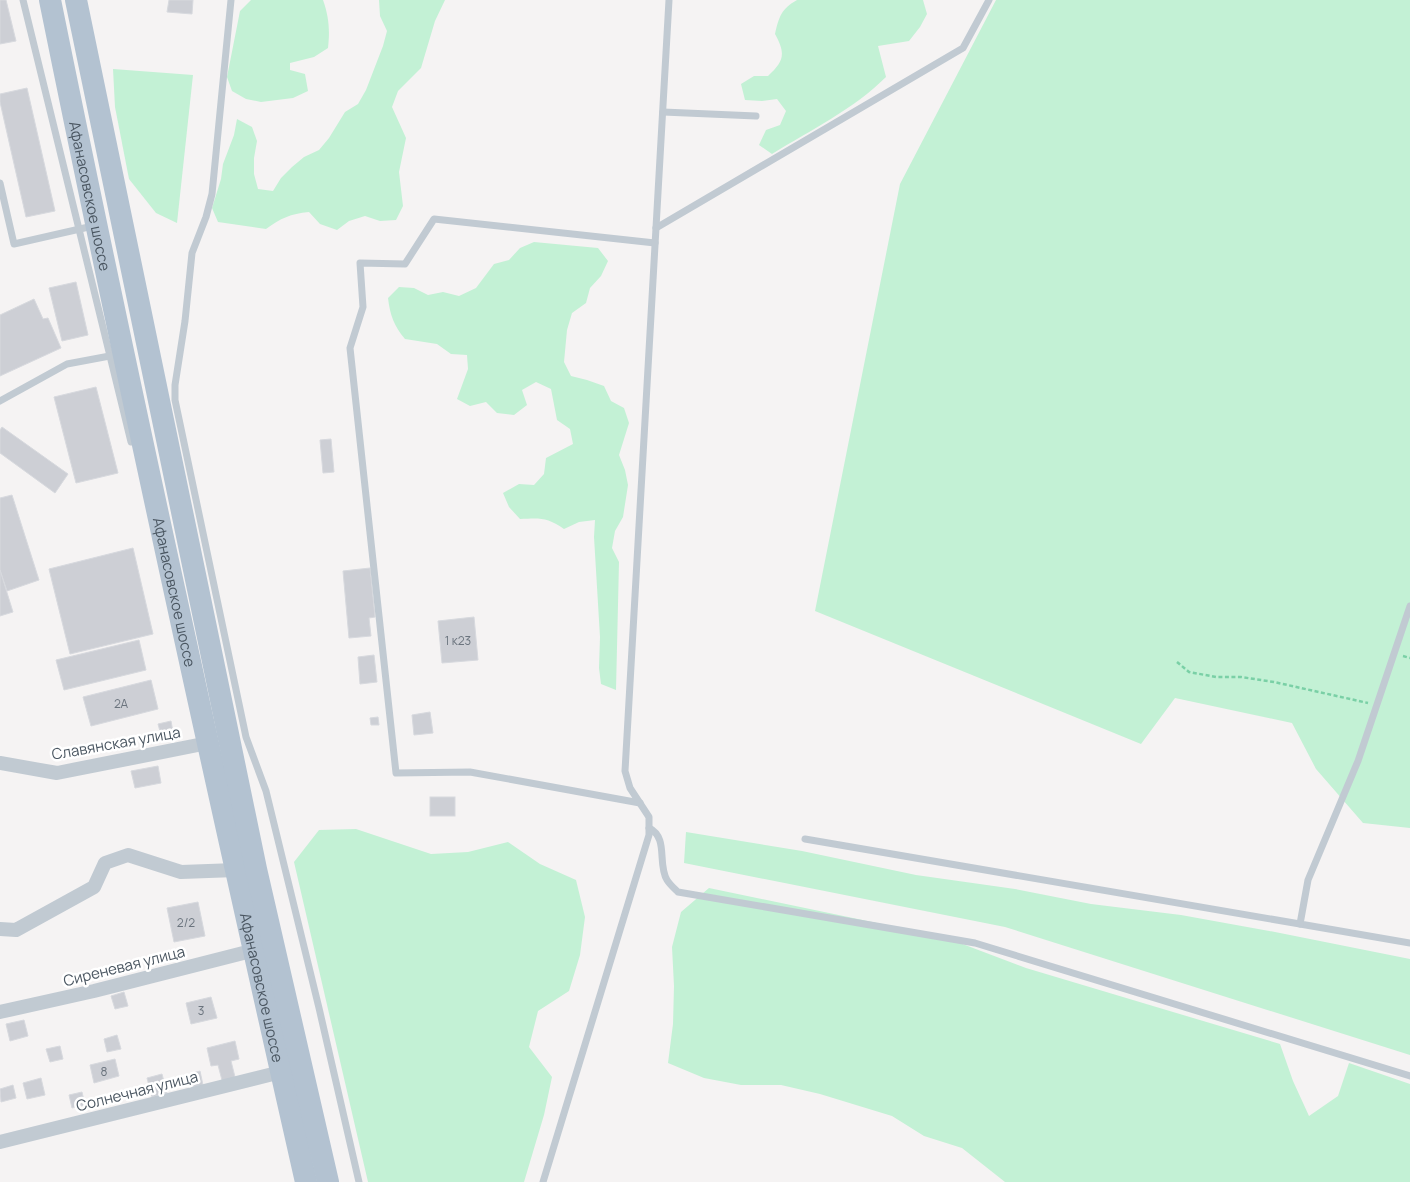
<svg xmlns="http://www.w3.org/2000/svg" width="1410" height="1182" viewBox="0 0 1410 1182" font-family="Manrope,sans-serif">
<style>
.green{fill:#c3f1d5}
.building{fill:#cdcfd5;stroke:#d7d9de}
.lines{fill:none;stroke-linecap:round;stroke-linejoin:round}
.path{stroke:#7ad0a6;stroke-width:2.5;stroke-dasharray:4 2.5;stroke-linecap:butt}
.service{stroke:#c1cad2;stroke-width:7}
.minor{stroke:#c1cad2;stroke-width:14}
.primary{stroke:#b3c2d1;stroke-width:22}
.labels{text-anchor:middle;dominant-baseline:central;stroke-width:5;stroke-linejoin:round;paint-order:stroke}
.number-label{font-size:12px;fill:#6b747e}
.street-label{font-size:15px;fill:#4a5661;stroke:#fff}
</style>
<rect width="100%" height="100%" fill="#f5f3f3"/>
<g class="green">
<path d="M251,0h72c6,17 7,30 5,48l-14,9 -24,6v7l15,4 3,17 -15,7 -32,4 -15,-3 -14,-8 -5,-14 13,-66z"/>
<path d="M379,0h66l-10,21 -14,47 -23,23 -6,16 14,31 -7,34 4,34 -7,14 -16,1 -15,-5 -16,5 -12,9 -17,-6 -11,-12c-19,2 -28,6 -43,17l-48,-7 -6,-14 9,-29 2,-15 11,-29 3,-16 15,8 5,14 -3,17v16l4,15 15,2 8,-13 11,-11 12,-10 15,-7 10,-12 16,-26 13,-8 8,-14 17,-44 4,-15 -7,-15z"/>
<path d="M797,0h126l4,14 -7,13 -11,14 -31,5 8,31c-32,32 -75,53 -114,77l-13,-9 7,-15 14,-5 6,-14 -9,-12 -15,2 -17,-1 -4,-16 13,-8h14c16,-15 18,-22 7,-42 4,-17 6,-25 22,-34z"/>
<polygon points="996,0 1410,0 1410,828 1363,823 1316,769 1292,723 1175,698 1141,744 815,611 900,184"/>
<polygon points="113,69 193,75 177,223 156,213 129,179 115,107"/>
<path d="M534,242l64,6 10,13 -7,15 -11,12 -4,15 -14,10 -5,17 -3,32 7,14 16,4 17,6 7,15 13,7 5,15 -10,32 6,15 3,15 -5,32 -8,14 -3,17 7,14 -3,128 -15,-6 -2,-16 1,-31 -6,-100 1,-17 -16,2 -15,7c-17,-12 -24,-11 -44,-10l-11,-12 -6,-14 16,-9 15,1 10,-11 2,-16 27,-14 -3,-15 -13,-9 -6,-31 -15,-7 -14,8 5,15 -13,10 -17,-2 -11,-11 -16,4 -13,-7 11,-30 -1,-14 -16,-1 -14,-10 -32,-5c-11,-13 -15,-24 -17,-41l11,-11 15,1 14,7 15,-3 16,4 17,-8 18,-24 15,-4 11,-12z"/>
<polygon points="356,829 431,854 468,852 508,842 540,864 576,880 585,917 580,955 569,991 538,1011 529,1047 552,1077 544,1115 524,1182 368,1182 294,862 319,830"/>
<polygon points="686,832 802,851 916,875 1015,889 1091,904 1181,915 1275,932 1410,959 1410,1055 1005,927 684,863"/>
<polygon points="709,888 944,937 1026,968 1280,1044 1293,1081 1309,1116 1338,1096 1349,1063 1410,1084 1410,1182 1005,1182 962,1148 924,1136 892,1116 820,1094 781,1085 741,1085 704,1078 668,1063 673,1024 674,986 672,947 681,912"/>
</g>
<g class="building">
<polygon points="0,0 6,0 16,41 0,44"/>
<polygon points="169,0 193,0 192,14 167,12"/>
<polygon points="27,88 55,211 26,217 0,102 0,94"/>
<polygon points="76,282 88,335 62,341 49,288"/>
<polygon points="34,299 43,319 48,318 61,348 0,376 0,315"/>
<polygon points="96,387 118,473 76,483 54,397"/>
<polygon points="2,427 68,474 55,493 0,453 0,430"/>
<polygon points="331,439 334,472 323,473 320,440"/>
<polygon points="12,495 39,580 7,591 0,570 0,498"/>
<polygon points="133,548 153,634 70,654 49,569"/>
<polygon points="370,568 375,617 369,618 371,636 349,638 343,571"/>
<polygon points="0,570 13,612 0,616"/>
<polygon points="474,617 478,660 442,663 438,621"/>
<polygon points="139,640 146,670 64,690 56,660"/>
<polygon points="374,655 377,682 360,684 358,657"/>
<polygon points="151,680 158,709 91,726 83,697"/>
<polygon points="430,712 433,733 414,735 412,715"/>
<polygon points="378,717 379,725 371,725 370,718"/>
<polygon points="171,721 173,732 161,735 158,724"/>
<polygon points="158,766 161,783 135,788 131,771"/>
<rect x="430" y="797" width="25" height="19"/>
<polygon points="198,902 205,936 174,942 167,908"/>
<polygon points="124,992 128,1006 115,1009 111,996"/>
<polygon points="211,997 217,1018 191,1024 186,1003"/>
<polygon points="24,1020 28,1036 10,1041 6,1024"/>
<polygon points="117,1035 121,1049 107,1052 104,1039"/>
<polygon points="235,1041 239,1059 231,1061 236,1081 223,1084 218,1065 211,1066 207,1048"/>
<polygon points="60,1046 63,1059 50,1062 46,1049"/>
<polygon points="115,1059 119,1076 94,1083 90,1065"/>
<polygon points="200,1071 203,1085 192,1087 189,1074"/>
<polygon points="162,1074 167,1093 152,1097 147,1078"/>
<polygon points="41,1078 45,1095 27,1099 23,1083"/>
<polygon points="13,1085 16,1098 1,1102 0,1089"/>
<polygon points="82,1092 85,1105 72,1108 69,1095"/>
</g>
<g class="lines">
<g class="path">
<polyline points="1403,656 1410,658"/>
<polyline points="1177,662 1189,672 1216,677 1241,677 1274,682 1368,703"/>
</g>
<g class="service">
<polyline points="23,0 131,442"/>
<polyline points="231,0 212,194 206,217 192,253 185,321 175,385 175,400 246,737 266,791 319,1008 359,1182"/>
<polyline points="663,112 756,116"/>
<polyline points="0,183 14,244 93,226"/>
<polyline points="656,228 963,48 989,0"/>
<polyline points="0,401 67,364 115,355"/>
<polyline points="1410,606 1358,761 1308,880 1300,924 1410,943"/>
<polyline points="640,803 470,772 396,773 350,348 363,307 360,263 405,264 434,219 655,243"/>
<path d="M649,828c20,10 8,36 18,52 3,5 8,9 11,12l297,51 435,133"/>
<polyline points="805,839 1300,924"/>
<polyline points="543,1182 649,835 649,817 630,788 625,771 669,0"/>
</g>
<g class="minor">
<polyline points="0,763 57,773 208,743"/>
<polyline points="0,929 16,930 94,887 105,863 128,855 181,872 236,870"/>
<polyline points="0,1012 94,991 255,950"/>
<polyline points="0,1142 281,1072"/>
</g>
<g class="primary">
<path id="s1" d="M50,0c80,395 167,789 256,1182"/>
<polyline points="76,0 256,869 328,1182"/>
</g>
</g>
<g class="labels">
<g class="number-label">
<text x="458" y="640">1 к23</text>
<text x="121" y="703">2А</text>
<text x="186" y="922">2/2</text>
<text x="201" y="1010">3</text>
<text x="104" y="1071">8</text>
</g>
<g class="street-label">
<text stroke="none"><textPath href="#s1" startOffset="200">Афанасовское шоссе</textPath></text>
<text stroke="none"><textPath href="#s1" startOffset="605">Афанасовское шоссе</textPath></text>
<text transform="translate(116 743) rotate(-10)">Славянская улица</text>
<text transform="translate(124 966) rotate(-14)">Сиреневая улица</text>
<text stroke="none"><textPath href="#s1" startOffset="1010">Афанасовское шоссе</textPath></text>
<text transform="translate(137 1091) rotate(-14)">Солнечная улица</text>
</g>
</g>
</svg>
